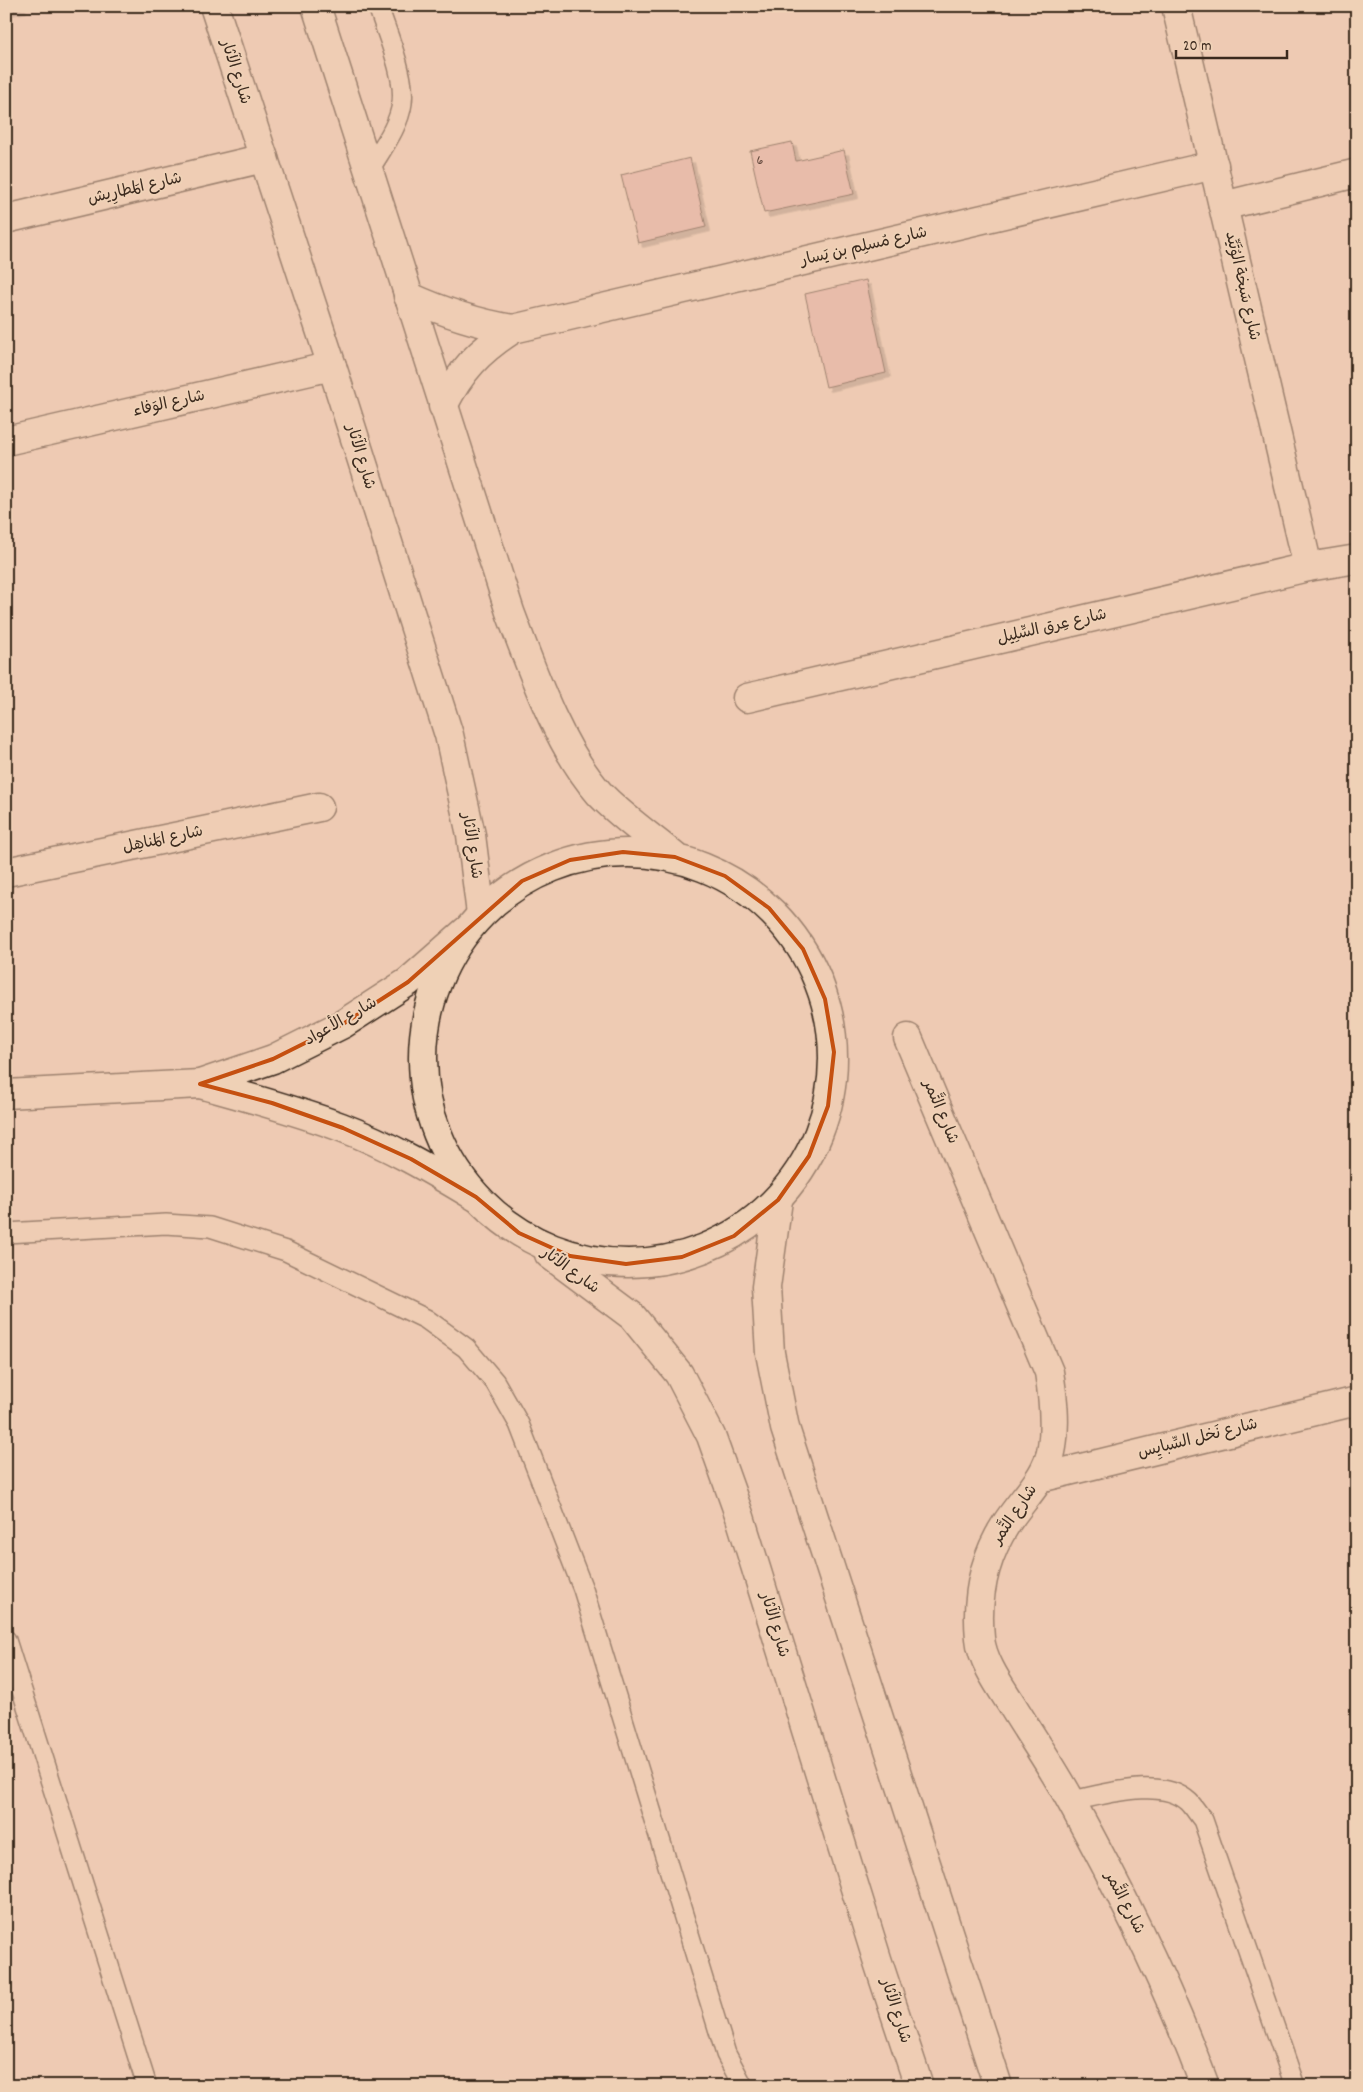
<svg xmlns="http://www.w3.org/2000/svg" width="1363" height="2092" viewBox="0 0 1363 2092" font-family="Dekko,'Playpen Sans Arabic',sans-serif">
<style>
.building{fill:#e1aa9f;stroke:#3b2a1e;filter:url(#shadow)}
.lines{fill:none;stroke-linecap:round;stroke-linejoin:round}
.service-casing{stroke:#3b2a1e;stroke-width:22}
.minor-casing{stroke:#3b2a1e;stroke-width:31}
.tertiary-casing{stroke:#3b2a1e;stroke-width:31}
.service{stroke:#efd1b6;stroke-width:19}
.minor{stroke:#efd1b6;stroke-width:28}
.tertiary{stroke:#efd1b6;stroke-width:28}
.marked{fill:none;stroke:#c55010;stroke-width:4;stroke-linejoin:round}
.labels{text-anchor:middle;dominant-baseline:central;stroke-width:4;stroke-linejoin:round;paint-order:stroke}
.number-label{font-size:14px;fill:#644a3e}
.street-label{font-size:16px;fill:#3b2a1e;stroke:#efd1b6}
</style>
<defs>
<filter id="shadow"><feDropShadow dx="4.5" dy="4.5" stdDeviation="0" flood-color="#0004"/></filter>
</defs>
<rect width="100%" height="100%" fill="#eecbb3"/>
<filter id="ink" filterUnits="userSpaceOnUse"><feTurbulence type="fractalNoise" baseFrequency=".02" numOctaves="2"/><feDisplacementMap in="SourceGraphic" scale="10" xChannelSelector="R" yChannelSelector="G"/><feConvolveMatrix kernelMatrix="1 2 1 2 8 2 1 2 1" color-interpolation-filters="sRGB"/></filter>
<g filter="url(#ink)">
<g class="building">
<polygon points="6,6 21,6 22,8 6,11"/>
<polygon points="792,142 796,161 844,150 854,194 764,213 750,151"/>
<polygon points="690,158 706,227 638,243 621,175"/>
<polygon points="866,280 886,373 826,387 805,294"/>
</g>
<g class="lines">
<defs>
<g id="service">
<path d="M368,172c12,-21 31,-45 34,-69 4,-27 -16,-71 -24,-97"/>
<polyline points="6,1233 166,1224 210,1227 286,1251 426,1319 466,1348 495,1382 519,1424 583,1589 726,2054 743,2086"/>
<polyline points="6,1640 147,2086"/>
<path d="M1071,1801c32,-6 91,-25 118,1 5,5 9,12 14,18l92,266"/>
</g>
<g id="minor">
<polyline points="1176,6 1308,567"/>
<polyline points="1223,206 1357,173"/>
<polyline points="6,219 264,158"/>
<path d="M408,296c35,16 67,27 105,33"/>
<path d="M443,406c18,-36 36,-55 70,-77l701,-164"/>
<polyline points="6,441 332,366"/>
<polyline points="747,698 1308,567 1357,559"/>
<polyline points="6,872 319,807"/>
<path d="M908,1038l141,334c4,25 7,50 3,75 -4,30 -31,53 -46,77 -22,34 -30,74 -26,114 2,23 20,48 32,67 20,33 42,64 60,98 51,92 97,185 133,283"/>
<path d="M200,1084c48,13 95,26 141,43 48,18 92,44 135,70"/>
<polyline points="6,1094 200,1084 273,1059 343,1024 408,982 466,931"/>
<polyline points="1040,1478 1357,1401"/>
</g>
<g id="tertiary">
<polyline points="214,6 332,366 449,735 471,835 481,914"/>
<path d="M316,6l194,606c22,58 48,134 89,181 19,21 53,45 76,64"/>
<circle cx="628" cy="1058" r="205"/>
<polyline points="778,1200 766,1287 770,1353 785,1428 998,2086"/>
<polyline points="549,1254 632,1316 679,1374 711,1436 740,1517 877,1959 919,2086"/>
</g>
</defs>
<use href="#service" class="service-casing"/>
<use href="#minor" class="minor-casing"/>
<use href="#tertiary" class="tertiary-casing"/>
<use href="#service" class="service"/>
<use href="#minor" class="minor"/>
<use href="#tertiary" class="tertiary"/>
</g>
</g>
<path d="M0 0H1363V2092H0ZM623,852l52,5 50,19 44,32 34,41 22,50 9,53 -6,54 -19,50 -31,44 -44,36 -52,21 -56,7 -56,-8 -51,-23 -43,-36 -65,-38 -68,-31 -71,-25 -72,-19 73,-25 70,-35 65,-42 114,-101 48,-21z" fill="#eecbb3" fill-opacity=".55" fill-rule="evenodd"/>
<path class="marked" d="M623,852l52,5 50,19 44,32 34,41 22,50 9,53 -6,54 -19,50 -31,44 -44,36 -52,21 -56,7 -56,-8 -51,-23 -43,-36 -65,-38 -68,-31 -71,-25 -72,-19 73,-25 70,-35 65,-42 114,-101 48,-21z"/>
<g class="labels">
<g class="number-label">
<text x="760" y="161">6</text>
</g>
<g class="street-label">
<text transform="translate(235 72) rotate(72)">شارع الآثار</text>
<text transform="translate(135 189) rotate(-13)">شارع المَطارِيش</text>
<text transform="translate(864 247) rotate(-13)">شارع مُسلِم بن يَسار</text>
<text transform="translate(1242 286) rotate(77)">شارع سَبخة الوُتَيِّد</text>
<text transform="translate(169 404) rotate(-13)">شارع الوَفاء</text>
<text transform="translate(360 457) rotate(73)">شارع الآثار</text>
<text transform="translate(1052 627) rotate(-13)">شارع عِرق السِّلِيل</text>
<text transform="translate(163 840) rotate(-12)">شارع المَناهِل</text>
<text transform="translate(471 846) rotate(81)">شارع الآثار</text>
<text transform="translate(341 1022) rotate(-30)">شارع الأعواد</text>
<text transform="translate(940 1112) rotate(67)">شارع التَّمر</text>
<text transform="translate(570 1271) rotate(36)">شارع الآثار</text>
<text transform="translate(1198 1439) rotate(-14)">شارع نَخل السِّبايِس</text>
<text transform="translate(1015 1515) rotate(-56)">شارع التَّمر</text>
<text transform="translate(774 1625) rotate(73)">شارع الآثار</text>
<text transform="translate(1124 1903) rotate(62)">شارع التَّمر</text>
<text transform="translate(895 2011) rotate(72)">شارع الآثار</text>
</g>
</g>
<rect width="1363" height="2092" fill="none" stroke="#efd1b6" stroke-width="25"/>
<rect x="12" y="12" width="1338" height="2067" fill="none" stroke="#3b2a1e" stroke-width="2" filter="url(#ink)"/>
<path d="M1176 50v8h111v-8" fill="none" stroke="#3b2a1e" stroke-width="2.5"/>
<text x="1183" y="50" font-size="15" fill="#3b2a1e" stroke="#efd1b6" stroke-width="4" paint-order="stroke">20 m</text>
</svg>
